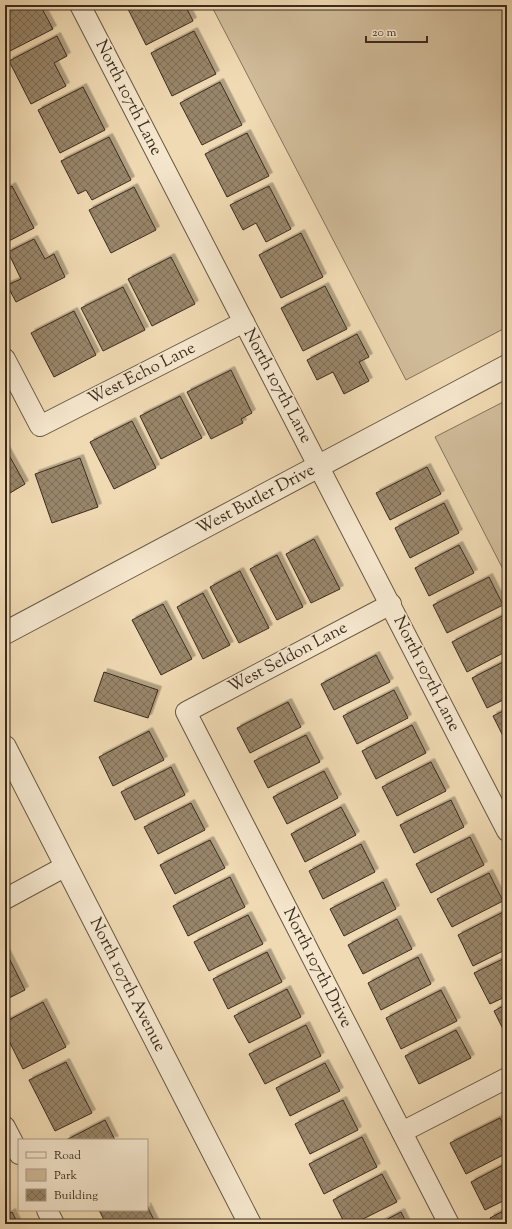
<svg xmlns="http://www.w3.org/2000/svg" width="512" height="1229" viewBox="0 0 512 1229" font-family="'Sorts Mill Goudy',serif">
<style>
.green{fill:#d1bc9a;stroke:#86745c}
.building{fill:url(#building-cross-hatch);stroke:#3b2b1d;filter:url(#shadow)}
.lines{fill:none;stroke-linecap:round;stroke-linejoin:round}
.minor-casing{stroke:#685742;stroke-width:22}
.tertiary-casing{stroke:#685742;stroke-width:24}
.minor{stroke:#f5e7ce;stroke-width:20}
.tertiary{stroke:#f5e7ce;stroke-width:22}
.labels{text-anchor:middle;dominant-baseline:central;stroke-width:3.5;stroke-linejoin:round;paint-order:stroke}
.street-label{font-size:17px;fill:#3b2b1d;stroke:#f5e7ce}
</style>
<defs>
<pattern id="building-cross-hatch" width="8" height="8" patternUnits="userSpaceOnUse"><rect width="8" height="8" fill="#99866b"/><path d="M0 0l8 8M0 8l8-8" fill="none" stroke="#7e6e57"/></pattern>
<filter id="shadow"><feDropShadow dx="3.5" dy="-3.5" stdDeviation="0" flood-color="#0004"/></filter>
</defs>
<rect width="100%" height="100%" fill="#f0dab3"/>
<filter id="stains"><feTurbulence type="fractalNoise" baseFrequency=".005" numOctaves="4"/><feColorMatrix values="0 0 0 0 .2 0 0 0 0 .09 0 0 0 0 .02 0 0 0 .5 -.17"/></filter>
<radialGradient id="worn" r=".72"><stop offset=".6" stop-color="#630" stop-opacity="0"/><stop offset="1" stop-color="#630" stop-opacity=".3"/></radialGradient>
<g class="green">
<polygon points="211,5 507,5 507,327 406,380"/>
<polygon points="507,400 507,577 435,437"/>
</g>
<g class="building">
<polygon points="5,5 40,5 53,29 10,51 5,41"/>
<polygon points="126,5 185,5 193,21 146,45"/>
<polygon points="194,31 216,74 172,96 151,53"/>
<polygon points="57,36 67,56 54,63 66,86 31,104 9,61"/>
<polygon points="220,82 242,125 202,145 180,103"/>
<polygon points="83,87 105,130 60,153 38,110"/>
<polygon points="247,133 269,176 227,197 205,154"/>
<polygon points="109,137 131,180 92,200 86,190 78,194 61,161"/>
<polygon points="12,186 34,228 5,243 5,190"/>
<polygon points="269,186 291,229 266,242 256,223 243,230 230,205"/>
<polygon points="134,187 156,230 111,253 89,210"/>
<polygon points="301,233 323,277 281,298 259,255"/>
<polygon points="34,239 45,259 54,254 65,277 16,302 7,285 21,279 8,252"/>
<polygon points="171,257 195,304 152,326 128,279"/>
<polygon points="325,286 347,329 303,351 281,308"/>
<polygon points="123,287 145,330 103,351 81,308"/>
<polygon points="74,311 96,355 54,377 31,333"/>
<polygon points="357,334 369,357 359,362 369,381 344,394 333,372 317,380 307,360"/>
<polygon points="231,370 252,413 241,419 243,423 211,439 187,392"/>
<polygon points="180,396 202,438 161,459 140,416"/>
<polygon points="132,421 156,468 114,489 90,442"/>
<polygon points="5,448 25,484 5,496"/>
<polygon points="80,458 98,507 52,523 35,474"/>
<polygon points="427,467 441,494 390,520 376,493"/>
<polygon points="444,503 459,533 410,558 395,528"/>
<polygon points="314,539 340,589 311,603 286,554"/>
<polygon points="459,545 474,573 429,596 415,568"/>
<polygon points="277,555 303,607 277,620 250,569"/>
<polygon points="240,571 269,628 239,643 210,587"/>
<polygon points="489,577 503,605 447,633 433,605"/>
<polygon points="203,593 230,645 203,659 177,607"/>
<polygon points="163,604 192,659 161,675 132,620"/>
<polygon points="506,614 507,651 467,672 452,642"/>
<polygon points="376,655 390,682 334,710 321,684"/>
<polygon points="507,660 507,698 487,708 472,678"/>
<polygon points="104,672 158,690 148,718 94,701"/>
<polygon points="394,690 408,718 357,744 343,716"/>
<polygon points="288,702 301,727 250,753 237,728"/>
<polygon points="507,709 507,744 493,716"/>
<polygon points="412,725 426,753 376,779 362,751"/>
<polygon points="149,731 164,760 113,786 99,757"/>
<polygon points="306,735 320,762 268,788 254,761"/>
<polygon points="431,762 446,791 397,816 382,787"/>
<polygon points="171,767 185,795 135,820 121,792"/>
<polygon points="324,771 338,798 287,824 273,797"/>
<polygon points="451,800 464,827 414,853 400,825"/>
<polygon points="191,803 205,830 158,854 144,827"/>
<polygon points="341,807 356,835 305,862 291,834"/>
<polygon points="470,837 484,865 431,893 416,864"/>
<polygon points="210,840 225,868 175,894 160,865"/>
<polygon points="361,844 375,872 323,899 309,871"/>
<polygon points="489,873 503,901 452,927 437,899"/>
<polygon points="230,877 245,907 188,936 173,906"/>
<polygon points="383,882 396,909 344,936 330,909"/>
<polygon points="507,910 507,949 473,966 458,935"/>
<polygon points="248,915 263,944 209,971 194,942"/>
<polygon points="397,919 412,949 363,974 348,945"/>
<polygon points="5,950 25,990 5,1000"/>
<polygon points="267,952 282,982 228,1009 213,979"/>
<polygon points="418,957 431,984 381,1010 368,983"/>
<polygon points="507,957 507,996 490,1004 474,973"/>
<polygon points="287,989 301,1017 249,1043 234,1016"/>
<polygon points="441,990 457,1021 401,1049 386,1018"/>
<polygon points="43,1002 66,1047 23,1069 5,1033 5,1022"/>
<polygon points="507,1004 507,1037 494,1011"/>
<polygon points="306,1025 321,1056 265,1084 249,1054"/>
<polygon points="456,1030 471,1058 419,1084 405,1056"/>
<polygon points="66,1062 92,1113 55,1131 29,1080"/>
<polygon points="325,1063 340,1091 290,1116 276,1088"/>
<polygon points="343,1100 358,1130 310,1154 295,1124"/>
<polygon points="500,1118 507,1133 507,1153 466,1174 450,1143"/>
<polygon points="105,1120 115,1140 66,1140"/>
<polygon points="362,1137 377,1167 324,1194 309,1164"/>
<polygon points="507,1163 507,1199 485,1210 471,1182"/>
<polygon points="382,1174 397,1202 353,1224 345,1224 333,1200"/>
<polygon points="147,1206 156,1224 106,1224 99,1210 147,1210"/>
<polygon points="507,1209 507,1224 493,1224 490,1218"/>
<polygon points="12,1212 18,1224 5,1224 5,1216"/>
<polygon points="401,1212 407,1224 378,1224"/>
</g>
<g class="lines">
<defs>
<g id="minor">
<polyline points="80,5 507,831"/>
<polyline points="5,359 40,426 244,322"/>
<polyline points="391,604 186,712 449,1224"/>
<polyline points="5,899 66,866"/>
<polyline points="5,1127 19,1154"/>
<polyline points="402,1132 507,1078"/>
<polyline points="47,1210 54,1224"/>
</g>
<g id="tertiary">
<polyline points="5,633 507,366"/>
<polyline points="5,747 250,1224"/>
</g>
</defs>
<use href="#minor" class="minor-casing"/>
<use href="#tertiary" class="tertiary-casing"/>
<use href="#minor" class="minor"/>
<use href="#tertiary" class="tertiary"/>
</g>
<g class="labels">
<g class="street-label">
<text transform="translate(128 98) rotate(63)">North 107th Lane</text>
<text transform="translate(142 374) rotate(-27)">West Echo Lane</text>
<text transform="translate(277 386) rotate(62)">North 107th Lane</text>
<text transform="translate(256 500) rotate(-28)">West Butler Drive</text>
<text transform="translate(288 658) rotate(-28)">West Seldon Lane</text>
<text transform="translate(426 674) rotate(63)">North 107th Lane</text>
<text transform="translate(317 968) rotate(63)">North 107th Drive</text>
<text transform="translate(127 985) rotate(63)">North 107th Avenue</text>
</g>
</g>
<rect width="512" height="1229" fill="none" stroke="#f0dab3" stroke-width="20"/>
<rect x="6" y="6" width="500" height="1217" fill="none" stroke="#3b2b1d" stroke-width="2"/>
<rect x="10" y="10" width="492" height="1209" fill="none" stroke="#3b2b1d"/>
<rect x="18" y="1139" width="130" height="72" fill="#f5e7ce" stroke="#ab9c87"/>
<rect x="26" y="1152" width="20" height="6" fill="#f5e7ce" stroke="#ab9c87"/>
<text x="54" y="1159" font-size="12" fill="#3b2b1d">Road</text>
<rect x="26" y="1169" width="20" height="12" fill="#d1bc9a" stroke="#ab9c87"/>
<text x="54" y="1179" font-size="12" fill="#3b2b1d">Park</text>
<rect x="26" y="1189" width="20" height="12" fill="url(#building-cross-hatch)" stroke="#ab9c87"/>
<text x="54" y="1199" font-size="12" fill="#3b2b1d">Building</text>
<path d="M366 36v6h61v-6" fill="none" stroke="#3b2b1d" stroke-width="2"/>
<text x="372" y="36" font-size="12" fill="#3b2b1d" stroke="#f5e7ce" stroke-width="3" paint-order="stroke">20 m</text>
<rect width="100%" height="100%" filter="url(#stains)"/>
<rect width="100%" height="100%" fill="url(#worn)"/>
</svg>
